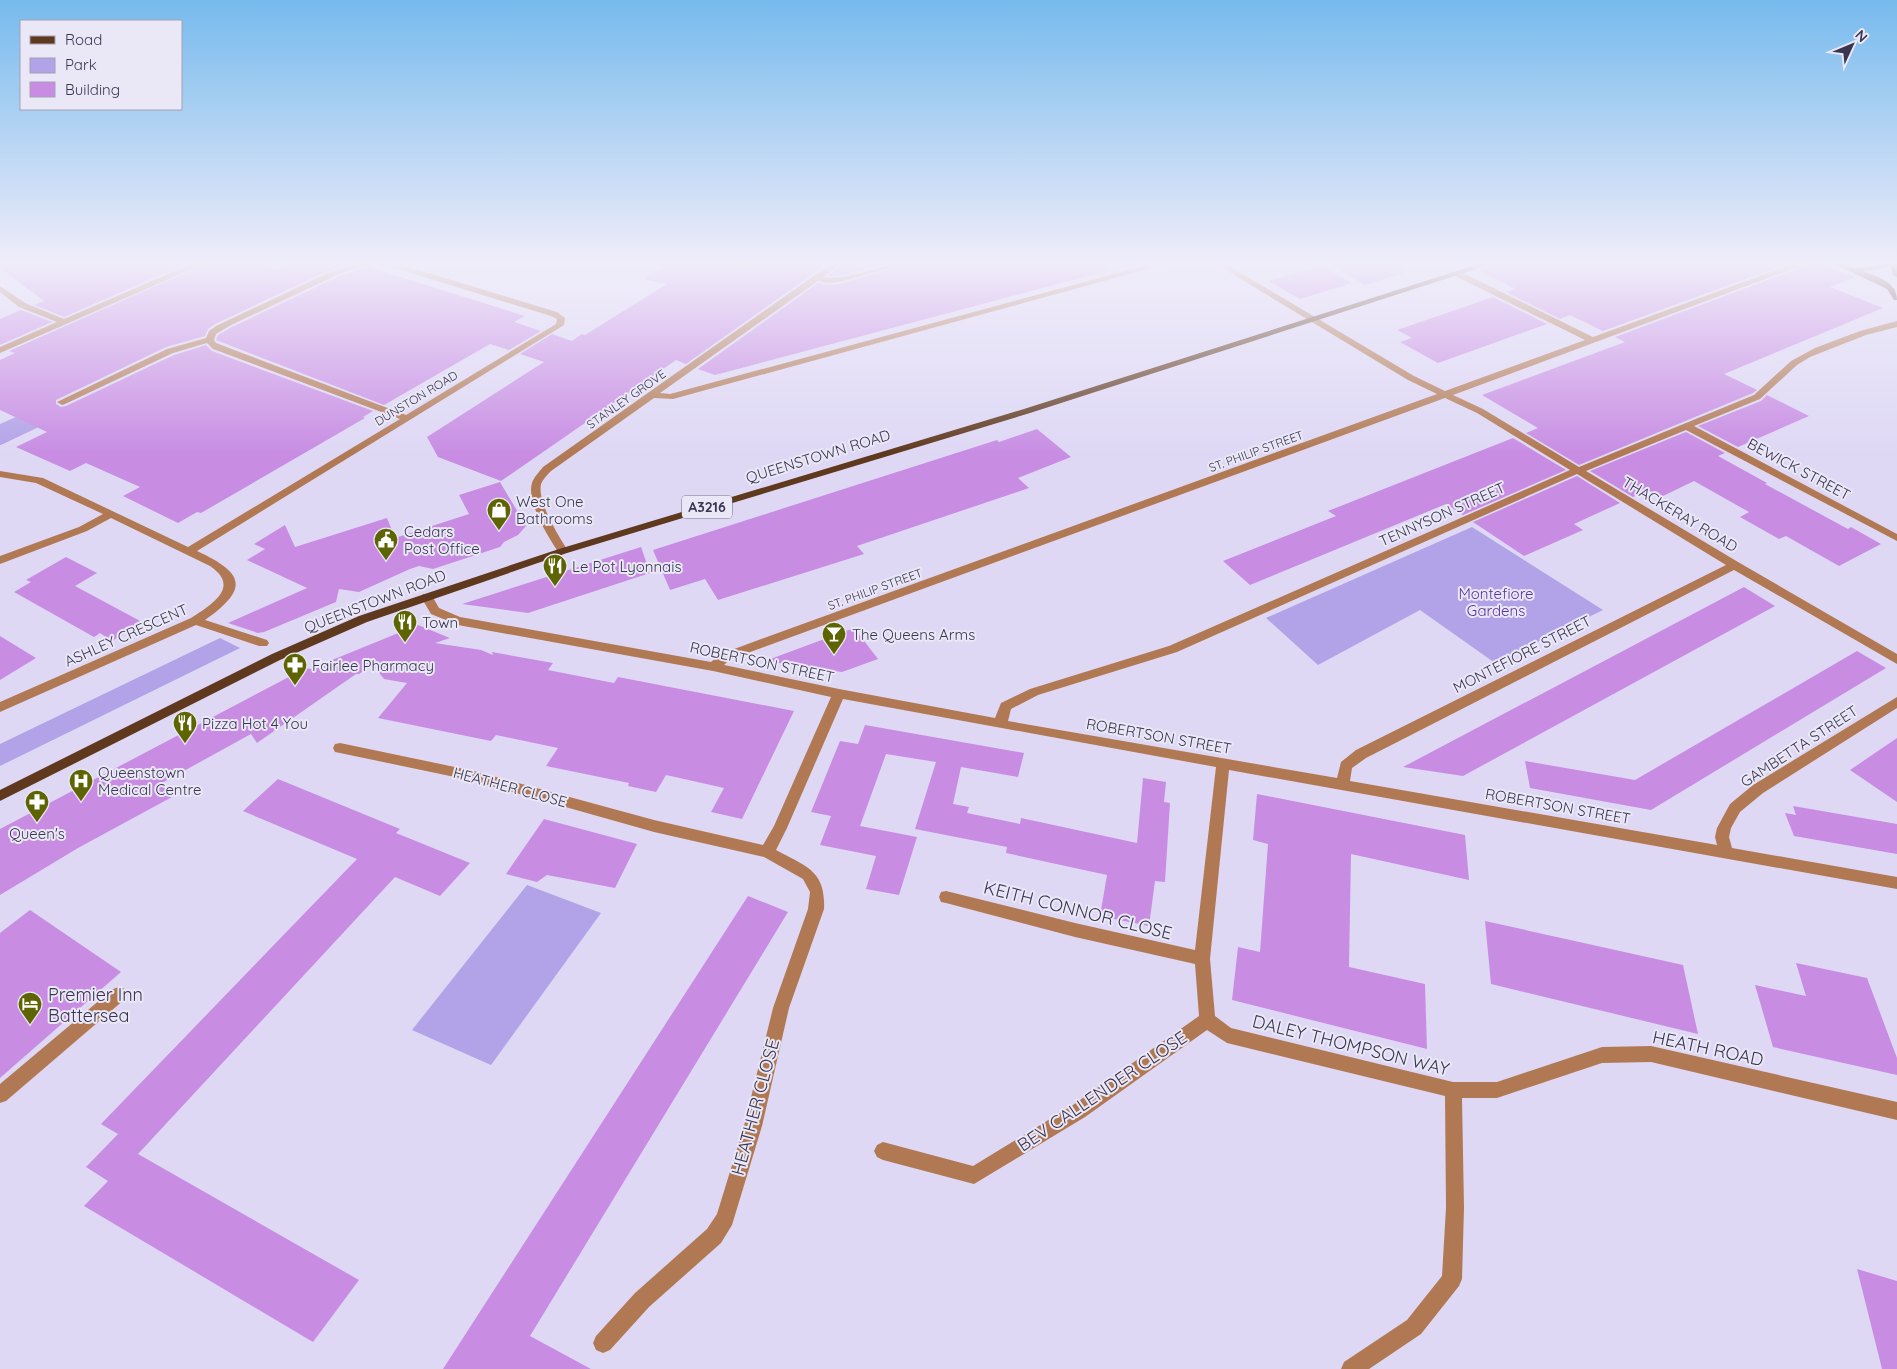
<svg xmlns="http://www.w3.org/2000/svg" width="1897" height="1369" viewBox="0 0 1897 1369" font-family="Quicksand,sans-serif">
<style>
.green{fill:#b2a2e7}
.building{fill:#c88de3}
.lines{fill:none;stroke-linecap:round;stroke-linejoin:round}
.minor{fill:#b17953;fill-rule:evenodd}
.major{fill:#5f391e;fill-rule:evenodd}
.labels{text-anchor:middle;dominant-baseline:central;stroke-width:4;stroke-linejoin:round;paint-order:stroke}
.far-street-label{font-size:12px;fill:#3b3551;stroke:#eae8f6}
.shield{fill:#eae8f6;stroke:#706b82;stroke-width:1}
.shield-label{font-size:14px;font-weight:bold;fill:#3b3551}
.street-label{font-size:15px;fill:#3b3551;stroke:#eae8f6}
.poi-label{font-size:15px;fill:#3b3551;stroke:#eae8f6;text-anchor:start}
.park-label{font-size:15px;fill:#58329f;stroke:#eae8f6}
.near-street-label{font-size:18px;fill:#3b3551;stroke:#eae8f6}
.near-poi-label{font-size:18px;fill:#3b3551;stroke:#eae8f6;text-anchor:start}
</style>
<rect width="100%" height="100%" fill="#ded8f5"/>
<g class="green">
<polygon points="1326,261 1387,261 1407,272 1365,285"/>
<polygon points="68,413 1,445 0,445 0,424 18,416"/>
<polygon points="1472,527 1603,610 1495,663 1420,610 1318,665 1266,618"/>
<polygon points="220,638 240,648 0,766 0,744"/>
<polygon points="527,885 601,913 491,1065 412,1030"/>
</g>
<g class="building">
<polygon points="0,261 192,261 64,317 34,305 44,301 0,268"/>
<polygon points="212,261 250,261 276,270 296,261 354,262 323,273 215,324 208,329 205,336 166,347 56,400 56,404 61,407 66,406 174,355 206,345 212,351 373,411 363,417 365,418 201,513 197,512 178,523 123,496 140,487 86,463 70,471 16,447 47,432 0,410 0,360 15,353 9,351"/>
<polygon points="672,261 718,261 738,270 745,265 738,261 831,261 686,364 676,360 501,481 438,457 427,437 544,362 520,354 552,334 572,341 582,334 585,335 667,284 645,279"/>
<polygon points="847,261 898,261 842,275 828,276"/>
<polygon points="918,261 1109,261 1110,270 715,375 698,369 818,283 827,285 839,284"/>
<polygon points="1503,261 1794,261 1603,331 1570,315 1560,319 1506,292 1516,289 1478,270"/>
<polygon points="1816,262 1855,277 1830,287 1883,308 1724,374 1757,390 1753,393 1579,465 1526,433 1538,428 1482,395 1625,342 1615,337"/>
<polygon points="1321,266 1352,283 1300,299 1268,281"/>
<polygon points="369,267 525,316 514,322 541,331 509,350 490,344 384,405 216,340 218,335 232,327 342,275"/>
<polygon points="1493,297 1547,324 1438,363 1400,342 1412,338 1397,330"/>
<polygon points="21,310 52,322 0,345 0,319"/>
<polygon points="1767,395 1809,416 1738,447 1698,426 1761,401"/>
<polygon points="1037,429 1071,457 1018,478 1029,488 857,546 864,554 718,600 705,579 670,590 653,550 997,440 999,442"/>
<polygon points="1686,432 1725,453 1718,456 1767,483 1765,484 1848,529 1851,527 1881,544 1839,566 1786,536 1779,539 1740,517 1749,512 1694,481 1661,497 1648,490 1633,497 1590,471"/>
<polygon points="1513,438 1566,470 1463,515 1446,504 1250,585 1223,561 1336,516 1328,511"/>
<polygon points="1577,476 1620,503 1574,524 1583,530 1524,556 1473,522"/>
<polygon points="500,482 526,526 518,535 504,542 500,547 433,569 419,566 410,569 359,592 339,589 336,602 264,632 258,633 228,623 307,588 247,560 265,549 254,544 285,525 295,547 387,518 395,538 469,514 459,495"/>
<polygon points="641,547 650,573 528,613 462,604"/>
<polygon points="66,557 97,573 75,586 142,622 112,641 100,633 94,637 14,592 31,582 26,580"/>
<polygon points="1744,587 1775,606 1463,776 1403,767"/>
<polygon points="418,625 450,638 435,643 481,650 493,655 492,652 553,663 548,670 614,683 618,677 794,711 742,819 711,812 724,788 666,775 656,792 628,786 629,783 546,766 558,748 496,735 491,741 378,718 407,683 384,679 373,665 359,674 356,674 257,743 251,734 162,783 172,797 78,848 0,895 0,829 306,668 310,669"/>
<polygon points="854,628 878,659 842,672 765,661"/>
<polygon points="0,636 36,658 0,680"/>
<polygon points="1857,651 1886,668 1651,810 1530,788 1525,761 1635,780"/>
<polygon points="865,725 1024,753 1018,777 961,767 953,804 969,807 967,813 1020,824 1021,818 1137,843 1143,778 1166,782 1164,802 1170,803 1165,882 1155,881 1149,926 1100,916 1107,875 1006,853 1007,847 915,829 936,762 886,754 860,826 917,837 899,895 866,889 876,856 820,845 831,816 811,812 840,741 858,744"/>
<polygon points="1897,738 1897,802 1850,770"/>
<polygon points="278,779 400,829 396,833 470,863 440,896 395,877 138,1154 359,1280 313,1342 84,1206 108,1181 86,1167 118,1134 101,1124 357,859 243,811"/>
<polygon points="1257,794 1465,835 1469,880 1351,854 1349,967 1425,984 1427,1049 1232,1000 1238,947 1260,952 1268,844 1253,840"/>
<polygon points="1793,806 1897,824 1897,854 1794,836 1785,813 1796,815"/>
<polygon points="544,819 637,844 615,888 547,875 537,882 506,874"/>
<polygon points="748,896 788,912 530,1336 591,1369 443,1369"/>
<polygon points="30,910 121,972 0,1078 0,933"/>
<polygon points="1485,921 1683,965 1698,1034 1491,984"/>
<polygon points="1796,963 1867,978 1897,1058 1897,1075 1773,1047 1755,985 1806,996"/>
<polygon points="1857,1269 1897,1281 1897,1369 1882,1369"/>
</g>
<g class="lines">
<g class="minor">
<polygon points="198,261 210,261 0,353 0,347 57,322 19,307 0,292 0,286 25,303 64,319"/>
<path d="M363,261l29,1 165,50 8,6 -1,7 -367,226c47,22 53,37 8,69l62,20 2,3 -2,3h-8l-63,-21 -196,87v-10l191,-84c21,-14 50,-31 19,-52l-99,-48 -24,13 -87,33v-8l79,-29 24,-13 -67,-31 -36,-6v-6l43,7 145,69 212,-128 -187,-70 -6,-6 -34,10 -108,51 -3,1 -5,-3 110,-53 39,-11 3,-7 7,-5 108,-51zM376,265l12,1 163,50 6,3 -1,5 -150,91 -190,-72 -2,-3 2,-6 15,-9 110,-52 23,-7z"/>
<polygon points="720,261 733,261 743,266 739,268"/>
<path d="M835,261h10l-22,16c19,6 67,-16 93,-16l-77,21 -12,1 -9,-2 -158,112 10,1 492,-133h15l-504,138 -19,-1 -103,73c-4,4 -8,8 -10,13 -4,19 18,52 27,67l-1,2h-8c-10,-14 -33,-52 -27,-70 2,-6 7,-11 11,-16z"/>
<path d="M1211,261h10l193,115 31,15 140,-51 -130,-64v-4h6l132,65 208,-76h13l-361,134 30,14 96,58 175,-72 37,-34 24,-13 45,-17 37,-10v6l-31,8 -56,22 -13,8 -37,34 -66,27 203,108v7l-211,-111 -100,41 152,91 159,92v10l-163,-94 -368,188 -14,10 -2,13 367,64 -2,-8 2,-9 13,-24 23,-19 144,-88v11l-134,85 -23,19 -9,16 -2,9 3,11 165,29v12l-668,-119 -19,189 5,57 16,12 222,54h44l105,-35 49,-1 246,56v18l-246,-58 -49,1 -105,35h-35l2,110 -2,71 -3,7 -38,48 -52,35h-28l3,-7 63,-42 35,-44 4,-68 -1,-112 -218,-53 -20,-13 -122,87 -111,67 -91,-24 -6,-3 -3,-6 3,-6 6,-3 90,24 100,-61 126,-89 -4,-52 -120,-27 -129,-34 -5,-1 -2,-5 2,-5 5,-1 129,32 120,27 21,-183 -373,-68 -56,129 -11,22c29,16 50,20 48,59l-35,99 -27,118 -30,99 -11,18 -72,64 -39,43 -7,3 -7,-3 -3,-7 3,-7 39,-43 72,-64 10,-15 27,-88 29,-118 35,-99 2,-17 -7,-13 -39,-22 -110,-25 -180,-51 -134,-28 -5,-1 -2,-4 2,-4 5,-1 134,28 180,49 109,25 11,-19 57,-129 -118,-26 -255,-46 -27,-11 -10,-17 2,-3h8l8,14 21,9 251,45 10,-8 24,-9 692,-251 -29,-14zM1445,398l32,15 93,57 -401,176 -139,43 -29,14 -6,15 -156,-29 -115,-24 5,-5 24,-9zM1577,474l149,91 -370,185 -15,12 -4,16 -329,-57 3,-12 27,-14 139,-43z"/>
<polygon points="119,987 125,989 127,994 125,999 6,1101 0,1103 0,1084 113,989"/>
</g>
<g class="major">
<polygon points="1488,261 1501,261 1030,413 567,553 367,622 280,660 0,801 0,790 272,654 359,616 559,549 1024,409"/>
<path d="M1828,261h12l15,7 23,-3 7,-4h12v16l-4,-2 -3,-10 -10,4 -17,2c15,6 34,11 34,29h-3l-7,-11z"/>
</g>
</g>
<linearGradient id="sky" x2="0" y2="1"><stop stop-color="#76baed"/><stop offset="0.58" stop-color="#f0edfa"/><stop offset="1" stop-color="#f0edfa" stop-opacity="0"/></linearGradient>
<rect width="1897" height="453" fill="url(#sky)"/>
<defs>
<symbol id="shop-pin" viewBox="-11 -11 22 30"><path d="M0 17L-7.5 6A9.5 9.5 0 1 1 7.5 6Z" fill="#5d6401" stroke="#eae8f6"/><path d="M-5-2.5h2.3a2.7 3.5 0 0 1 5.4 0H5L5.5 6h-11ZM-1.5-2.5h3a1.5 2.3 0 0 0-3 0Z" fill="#fff"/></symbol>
<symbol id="civic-pin" viewBox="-11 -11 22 30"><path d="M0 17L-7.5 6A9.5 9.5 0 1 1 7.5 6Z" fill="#5d6401" stroke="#eae8f6"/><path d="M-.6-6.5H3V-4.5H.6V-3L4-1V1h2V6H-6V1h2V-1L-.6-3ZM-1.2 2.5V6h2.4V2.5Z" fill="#fff"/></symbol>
<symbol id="restaurant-pin" viewBox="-11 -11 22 30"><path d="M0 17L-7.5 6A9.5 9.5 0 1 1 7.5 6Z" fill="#5d6401" stroke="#eae8f6"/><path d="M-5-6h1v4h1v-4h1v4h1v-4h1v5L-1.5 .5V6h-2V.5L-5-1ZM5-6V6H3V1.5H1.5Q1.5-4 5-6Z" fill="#fff"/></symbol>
<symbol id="bar-pin" viewBox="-11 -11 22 30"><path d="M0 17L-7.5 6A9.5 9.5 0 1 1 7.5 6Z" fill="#5d6401" stroke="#eae8f6"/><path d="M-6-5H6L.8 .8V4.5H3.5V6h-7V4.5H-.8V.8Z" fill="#fff"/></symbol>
<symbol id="pharmacy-pin" viewBox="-11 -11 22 30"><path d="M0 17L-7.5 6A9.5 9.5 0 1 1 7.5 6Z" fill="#5d6401" stroke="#eae8f6"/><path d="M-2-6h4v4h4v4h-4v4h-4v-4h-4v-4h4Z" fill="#fff"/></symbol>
<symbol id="hospital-pin" viewBox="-11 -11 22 30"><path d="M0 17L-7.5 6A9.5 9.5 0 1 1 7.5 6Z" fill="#5d6401" stroke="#eae8f6"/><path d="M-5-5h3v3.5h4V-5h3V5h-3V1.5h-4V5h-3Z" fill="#fff"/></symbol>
<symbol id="hotel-pin" viewBox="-11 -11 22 30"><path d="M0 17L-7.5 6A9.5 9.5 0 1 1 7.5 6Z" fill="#5d6401" stroke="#eae8f6"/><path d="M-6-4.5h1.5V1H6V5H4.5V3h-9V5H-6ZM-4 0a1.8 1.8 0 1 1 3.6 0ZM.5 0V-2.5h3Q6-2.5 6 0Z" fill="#fff"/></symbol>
</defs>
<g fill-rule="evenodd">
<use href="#shop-pin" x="485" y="496" width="28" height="38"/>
<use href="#civic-pin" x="372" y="526" width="28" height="38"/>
<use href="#restaurant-pin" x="541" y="552" width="28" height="38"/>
<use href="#restaurant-pin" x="391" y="608" width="28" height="38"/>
<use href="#bar-pin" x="820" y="620" width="28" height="38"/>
<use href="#pharmacy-pin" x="281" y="651" width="28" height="38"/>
<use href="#restaurant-pin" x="171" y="709" width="28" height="38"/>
<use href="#hospital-pin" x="67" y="767" width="28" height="38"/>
<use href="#pharmacy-pin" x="23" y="788" width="28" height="38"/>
<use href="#hotel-pin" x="16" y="990" width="28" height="38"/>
</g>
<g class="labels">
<g class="far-street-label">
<text transform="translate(416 398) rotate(-31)">DUNSTON ROAD</text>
<text transform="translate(626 399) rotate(-35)">STANLEY GROVE</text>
<text transform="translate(1256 451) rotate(-20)">ST. PHILIP STREET</text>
<text transform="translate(875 589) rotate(-20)">ST. PHILIP STREET</text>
</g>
<rect class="shield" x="682" y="495.5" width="50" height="23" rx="4"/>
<g class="shield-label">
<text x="707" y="507">A3216</text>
</g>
<g class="street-label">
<text transform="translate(818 456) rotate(-17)">QUEENSTOWN ROAD</text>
<text transform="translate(1799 469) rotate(28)">BEWICK STREET</text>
<text transform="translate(1442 514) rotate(-24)">TENNYSON STREET</text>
<text transform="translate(1680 514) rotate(31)">THACKERAY ROAD</text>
<text transform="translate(375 601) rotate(-21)">QUEENSTOWN ROAD</text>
<text transform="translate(126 635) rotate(-24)">ASHLEY CRESCENT</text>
<text transform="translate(1522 654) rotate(-27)">MONTEFIORE STREET</text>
<text transform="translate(762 662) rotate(12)">ROBERTSON STREET</text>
<text transform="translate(1159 736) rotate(10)">ROBERTSON STREET</text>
<text transform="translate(1799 746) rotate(-33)">GAMBETTA STREET</text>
<text transform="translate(510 787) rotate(15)">HEATHER CLOSE</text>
<text transform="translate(1558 806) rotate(10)">ROBERTSON STREET</text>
</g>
<g class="poi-label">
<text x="516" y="501">West One<tspan x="516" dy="17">Bathrooms</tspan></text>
<text x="404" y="531">Cedars<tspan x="404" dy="17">Post Office</tspan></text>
<text x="572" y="566">Le Pot Lyonnais</text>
<text x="422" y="622">Town</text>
<text x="852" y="634">The Queens Arms</text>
<text x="312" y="665">Fairlee Pharmacy</text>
<text x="202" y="723">Pizza Hot 4 You</text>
<text x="98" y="772">Queenstown<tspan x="98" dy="17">Medical Centre</tspan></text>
<text x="37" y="833" text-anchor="middle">Queen's</text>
</g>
<g class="park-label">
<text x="1496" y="593">Montefiore<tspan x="1496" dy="17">Gardens</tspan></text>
</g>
<g class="near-street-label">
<text transform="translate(1078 910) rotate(14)">KEITH CONNOR CLOSE</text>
<text transform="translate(1351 1045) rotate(14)">DALEY THOMPSON WAY</text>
<text transform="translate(1708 1048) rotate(12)">HEATH ROAD</text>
<text transform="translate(1102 1091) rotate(-34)">BEV CALLENDER CLOSE</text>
<text transform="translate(755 1107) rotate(-75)">HEATHER CLOSE</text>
</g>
<g class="near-poi-label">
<text x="48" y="994">Premier Inn<tspan x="48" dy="21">Battersea</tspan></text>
</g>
</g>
<rect x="20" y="20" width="162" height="90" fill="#eae8f6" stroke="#a4a0b4"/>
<rect x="30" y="36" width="25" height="8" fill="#5f391e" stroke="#a4a0b4"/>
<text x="65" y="45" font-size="15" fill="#3b3551">Road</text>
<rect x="30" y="58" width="25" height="15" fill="#b2a2e7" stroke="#a4a0b4"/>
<text x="65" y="70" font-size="15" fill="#3b3551">Park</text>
<rect x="30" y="82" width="25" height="15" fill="#c88de3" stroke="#a4a0b4"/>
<text x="65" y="95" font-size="15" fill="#3b3551">Building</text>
<g transform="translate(1852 45) rotate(46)" stroke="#eae8f6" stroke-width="4" paint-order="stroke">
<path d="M0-4L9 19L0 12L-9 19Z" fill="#3b3551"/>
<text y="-8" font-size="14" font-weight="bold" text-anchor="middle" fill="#3b3551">N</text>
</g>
</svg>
